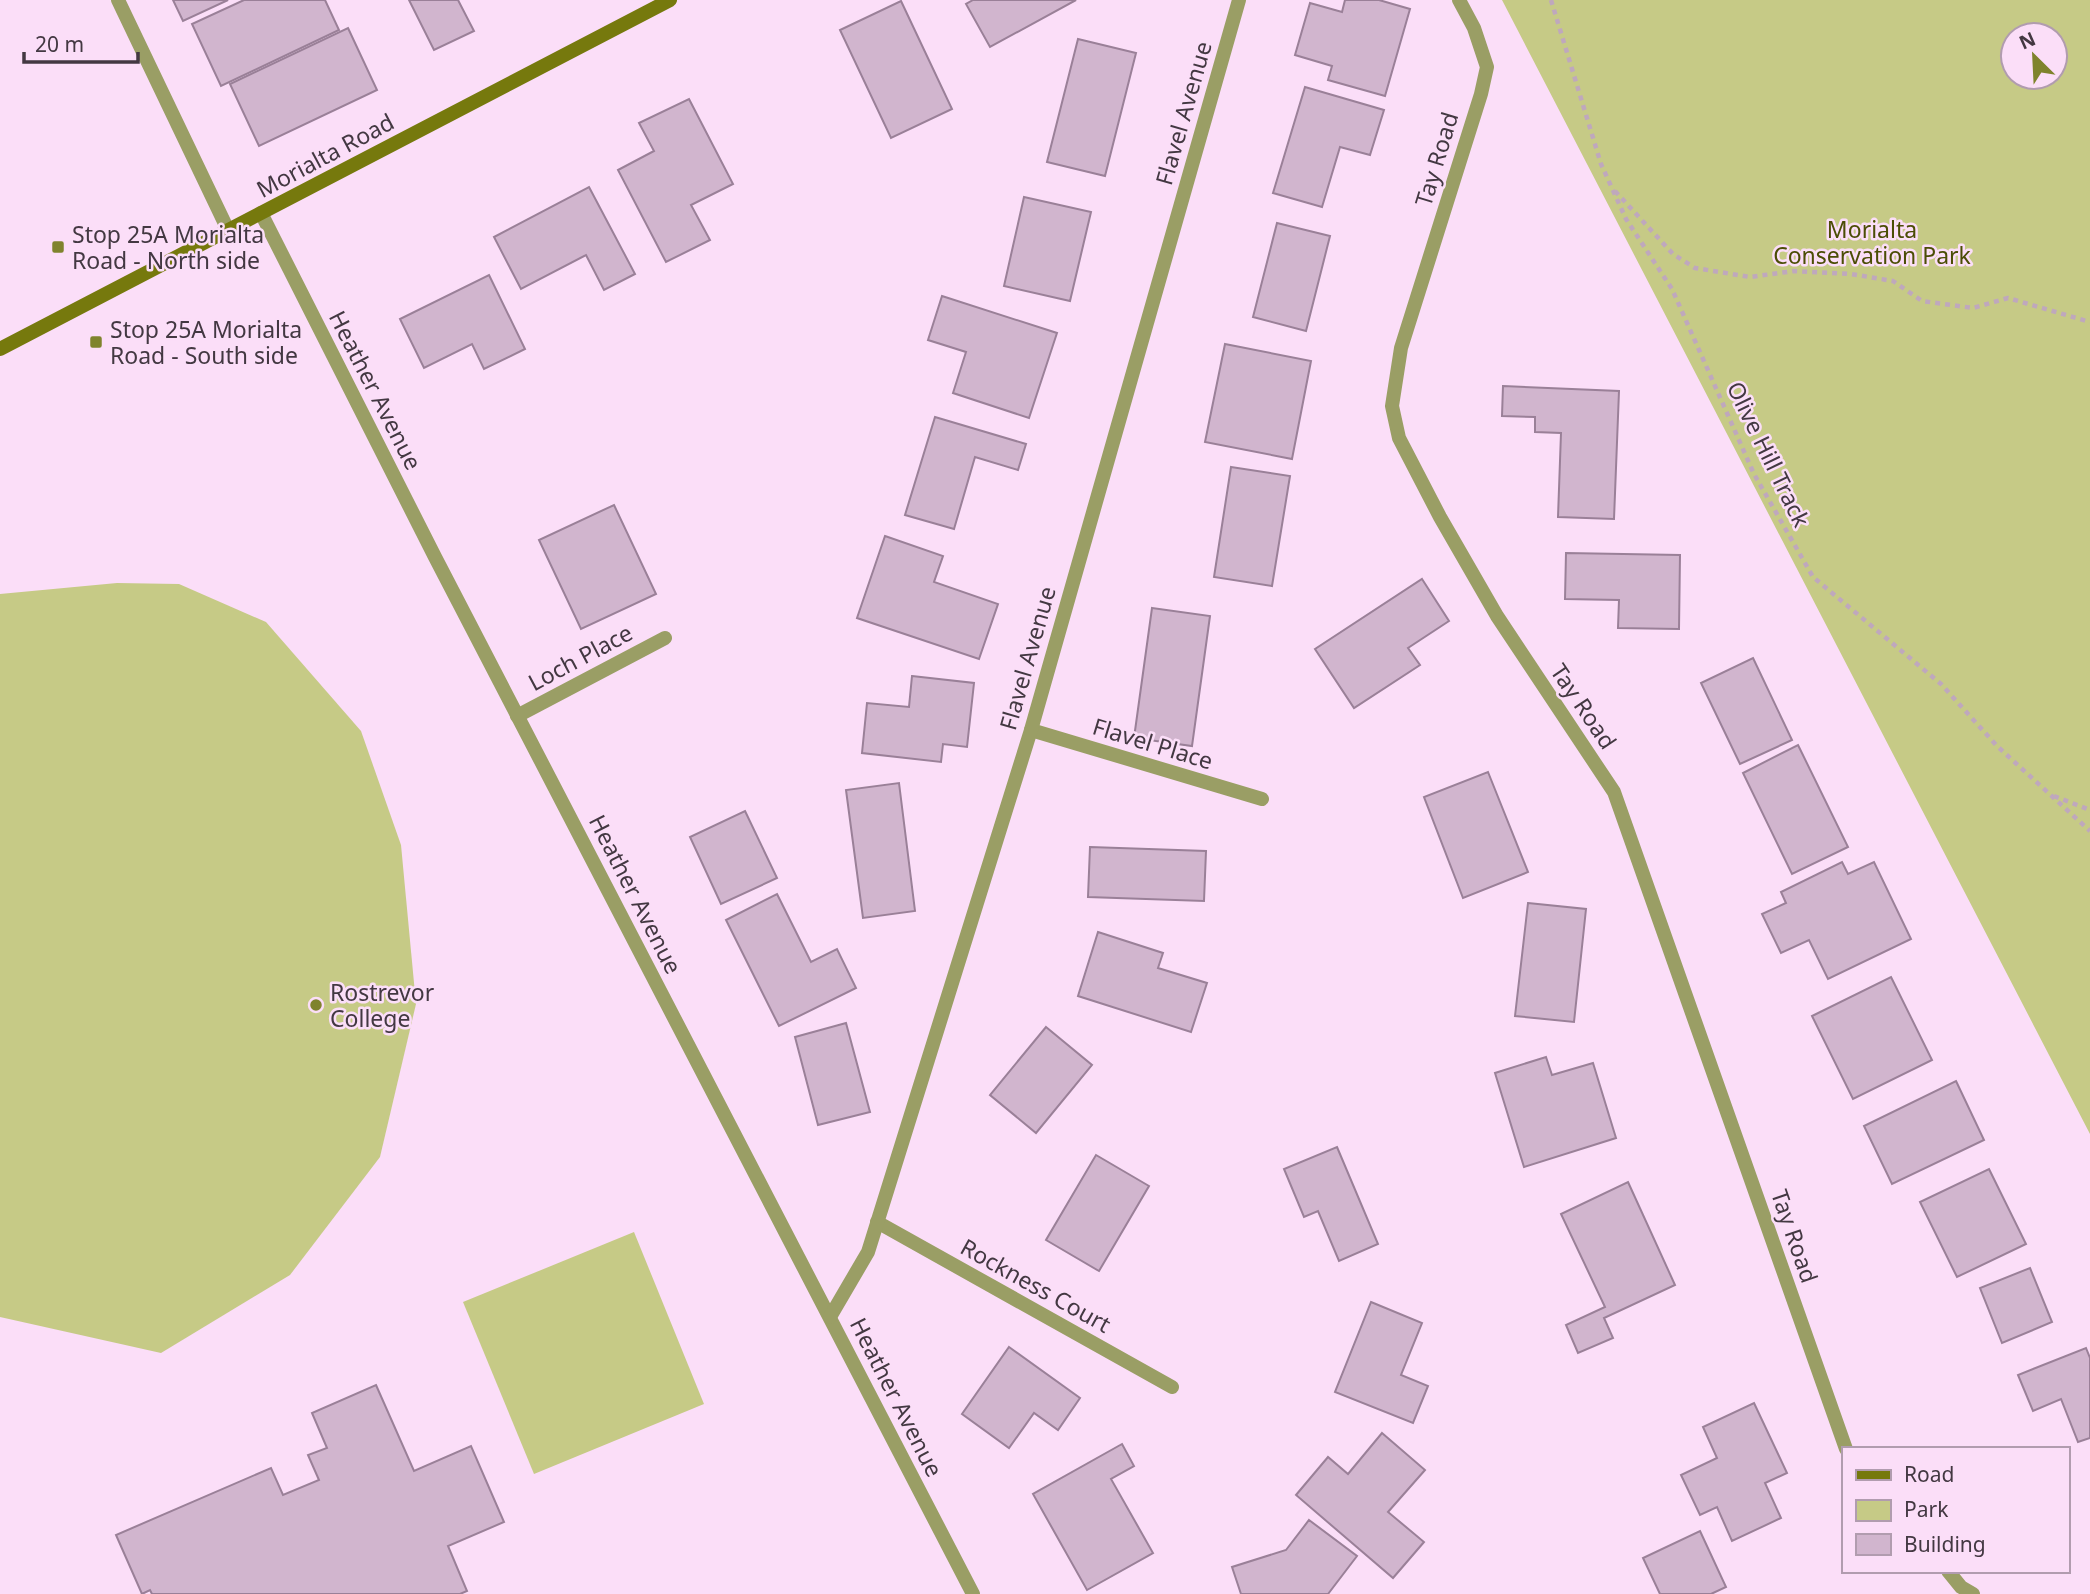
<svg xmlns="http://www.w3.org/2000/svg" width="2090" height="1594" viewBox="0 0 2090 1594" font-family="'Noto Sans',sans-serif">
<style>
.green{fill:#c6ca86;fill-rule:evenodd}
.building{fill:#d1b5ce;stroke:#9a8098;stroke-width:2}
.lines{fill:none;stroke-linecap:round;stroke-linejoin:round}
.path{stroke:#bfa8bd;stroke-width:4.5;stroke-dasharray:5 5;stroke-linecap:butt}
.street{stroke:#9a9e65;stroke-width:14}
.secondary{stroke:#76790d;stroke-width:14}
.poi-dot{fill:#7f832d;stroke:#fbdef8;stroke-width:2.5}
.labels{text-anchor:middle;dominant-baseline:central;stroke-width:5;stroke-linejoin:round;paint-order:stroke}
.street-label{font-size:23px;fill:#433842;stroke:#fbdef8}
.park-label{font-size:23px;fill:#4b4d05;stroke:#fbdef8}
.poi-label{font-size:23px;fill:#433842;stroke:#fbdef8;text-anchor:start}
</style>
<rect width="100%" height="100%" fill="#fbdef8"/>
<g class="green">
<path d="M1502,0h588v1134zM2055,35v42h-42v-42z"/>
<polygon points="117,583 179,584 266,622 361,731 401,845 416,1004 380,1157 290,1275 161,1353 0,1317 0,594"/>
<polygon points="634,1232 704,1404 534,1474 463,1302"/>
</g>
<g class="building">
<polygon points="173,0 228,0 183,21"/>
<polygon points="244,0 325,0 339,30 221,86 192,24"/>
<polygon points="409,0 458,0 474,31 434,50"/>
<polygon points="973,0 1076,0 990,47 966,4"/>
<polygon points="1345,0 1379,0 1410,9 1385,96 1328,80 1332,66 1295,55 1310,3 1342,12"/>
<polygon points="901,1 952,109 891,138 840,30"/>
<polygon points="348,28 377,90 259,146 230,84"/>
<polygon points="1078,39 1136,53 1105,176 1047,162"/>
<polygon points="1305,87 1384,110 1370,155 1340,147 1322,207 1273,193"/>
<polygon points="689,99 733,184 691,205 710,240 666,262 618,170 654,151 639,123"/>
<polygon points="589,187 635,274 604,290 586,255 521,289 494,237"/>
<polygon points="1024,197 1091,212 1070,301 1004,286"/>
<polygon points="1277,223 1330,236 1306,331 1253,317"/>
<polygon points="489,275 525,349 484,369 472,344 424,368 400,319"/>
<polygon points="942,296 1057,333 1029,418 953,393 966,352 928,340"/>
<polygon points="1225,344 1311,361 1292,459 1205,442"/>
<polygon points="1503,386 1619,391 1614,519 1558,517 1561,433 1535,432 1535,417 1502,416"/>
<polygon points="935,417 1026,444 1018,470 975,457 954,529 905,515"/>
<polygon points="1231,467 1290,476 1272,586 1214,577"/>
<polygon points="614,505 656,594 581,629 539,540"/>
<polygon points="885,536 943,556 934,582 998,604 979,659 857,618"/>
<polygon points="1566,553 1680,555 1679,629 1618,628 1619,600 1565,599"/>
<polygon points="1422,579 1449,621 1408,648 1420,665 1354,708 1315,649"/>
<polygon points="1152,608 1210,616 1192,746 1134,738"/>
<polygon points="1753,658 1792,740 1740,764 1701,683"/>
<polygon points="912,676 974,683 967,747 943,744 941,762 862,753 867,703 909,707"/>
<polygon points="1798,745 1848,847 1792,874 1743,773"/>
<polygon points="1488,772 1528,872 1463,898 1424,797"/>
<polygon points="899,783 915,911 863,918 846,790"/>
<polygon points="745,811 777,878 721,904 690,837"/>
<polygon points="1090,847 1206,851 1204,901 1088,897"/>
<polygon points="1842,862 1848,874 1874,862 1911,939 1828,979 1809,940 1781,953 1762,914 1786,903 1781,892"/>
<polygon points="777,894 811,962 837,949 856,988 779,1026 726,920"/>
<polygon points="1528,903 1586,909 1574,1022 1515,1016"/>
<polygon points="1098,932 1163,953 1158,968 1207,983 1191,1032 1078,996"/>
<polygon points="1891,977 1932,1060 1853,1099 1812,1016"/>
<polygon points="846,1023 870,1112 818,1125 795,1037"/>
<polygon points="1046,1027 1092,1065 1036,1133 990,1095"/>
<polygon points="1546,1057 1552,1075 1593,1063 1616,1138 1524,1167 1495,1073"/>
<polygon points="1956,1081 1984,1140 1892,1184 1864,1126"/>
<polygon points="1337,1147 1378,1244 1339,1261 1318,1211 1304,1217 1284,1169"/>
<polygon points="1096,1155 1149,1186 1099,1271 1046,1240"/>
<polygon points="1989,1169 2026,1244 1957,1277 1920,1202"/>
<polygon points="1628,1182 1675,1285 1604,1318 1613,1338 1578,1353 1566,1325 1605,1307 1561,1214"/>
<polygon points="2030,1268 2052,1322 2002,1343 1980,1288"/>
<polygon points="1371,1302 1422,1323 1401,1375 1428,1386 1413,1423 1335,1392"/>
<polygon points="1009,1347 1080,1398 1058,1430 1034,1413 1009,1448 962,1414"/>
<polygon points="2086,1348 2090,1358 2090,1438 2078,1442 2061,1399 2033,1411 2018,1375"/>
<polygon points="376,1385 414,1471 471,1446 504,1522 448,1546 467,1591 460,1594 152,1594 150,1590 142,1594 116,1535 271,1468 283,1495 319,1480 308,1455 327,1448 312,1413"/>
<polygon points="1754,1403 1787,1473 1765,1483 1781,1518 1732,1541 1717,1507 1700,1515 1681,1475 1717,1458 1703,1427"/>
<polygon points="1382,1433 1425,1470 1388,1512 1424,1542 1393,1578 1296,1495 1328,1457 1348,1474"/>
<polygon points="1122,1444 1134,1466 1111,1479 1153,1553 1087,1590 1033,1494"/>
<polygon points="1309,1520 1357,1556 1328,1594 1241,1594 1232,1567 1286,1550"/>
<polygon points="1700,1531 1726,1587 1711,1594 1660,1594 1643,1558"/>
</g>
<g class="lines">
<g class="path">
<polyline points="1551,0 1601,164 1626,219 1672,289 1754,474 1813,577 1941,684 1997,746 2090,831"/>
<polyline points="1615,191 1673,254 1695,268 1750,277 1794,271 1851,274 1893,281 1922,301 1973,308 2008,298 2090,322"/>
<polyline points="2054,796 2090,810"/>
</g>
<g class="street">
<polyline points="118,0 228,230"/>
<polyline points="1459,0 1474,28 1487,67 1481,94 1401,348 1392,406 1399,438 1440,517 1497,616 1614,792 1846,1449"/>
<polyline points="261,213 435,557 973,1594"/>
<polyline points="517,716 665,638"/>
<polyline points="1031,730 1262,799"/>
<polyline points="877,1222 1172,1387"/>
<polyline points="830,1317 868,1252 1031,730 1239,0"/>
<polyline points="1948,1571 1961,1587 1973,1594"/>
</g>
<polyline class="secondary" points="0,349 670,0"/>
</g>
<g class="poi-dot">
<rect x="51" y="240" width="14" height="14" rx="3.5"/>
<rect x="89" y="335" width="14" height="14" rx="3.5"/>
<circle cx="316" cy="1005" r="7"/>
</g>
<g class="labels">
<g class="street-label">
<text transform="translate(1183 113) rotate(-74)">Flavel Avenue</text>
<text transform="translate(325 155) rotate(-28)">Morialta Road</text>
<text transform="translate(1436 159) rotate(-73)">Tay Road</text>
<text transform="translate(376 390) rotate(63)">Heather Avenue</text>
<text transform="translate(1769 454) rotate(64)">Olive Hill Track</text>
<text transform="translate(580 657) rotate(-28)">Loch Place</text>
<text transform="translate(1027 658) rotate(-74)">Flavel Avenue</text>
<text transform="translate(1584 706) rotate(56)">Tay Road</text>
<text transform="translate(1153 743) rotate(17)">Flavel Place</text>
<text transform="translate(636 894) rotate(63)">Heather Avenue</text>
<text transform="translate(1795 1236) rotate(71)">Tay Road</text>
<text transform="translate(1036 1285) rotate(29)">Rockness Court</text>
<text transform="translate(897 1397) rotate(63)">Heather Avenue</text>
</g>
<g class="park-label">
<text x="1872" y="229">Morialta<tspan x="1872" dy="26">Conservation Park</tspan></text>
</g>
<g class="poi-label">
<text x="72" y="234">Stop 25A Morialta<tspan x="72" dy="26">Road - North side</tspan></text>
<text x="110" y="329">Stop 25A Morialta<tspan x="110" dy="26">Road - South side</tspan></text>
<text x="330" y="992">Rostrevor<tspan x="330" dy="26">College</tspan></text>
</g>
</g>
<rect x="1842" y="1447" width="228" height="126" fill="#fbdef8" stroke="#b19caf" stroke-width="2"/>
<rect x="1856" y="1470" width="35" height="10" fill="#76790d" stroke="#b19caf" stroke-width="2"/>
<text x="1904" y="1482" font-size="21" fill="#433842">Road</text>
<rect x="1856" y="1500" width="35" height="21" fill="#c6ca86" stroke="#b19caf" stroke-width="2"/>
<text x="1904" y="1517" font-size="21" fill="#433842">Park</text>
<rect x="1856" y="1534" width="35" height="21" fill="#d1b5ce" stroke="#b19caf" stroke-width="2"/>
<text x="1904" y="1552" font-size="21" fill="#433842">Building</text>
<g transform="translate(2034 56) rotate(336)"><circle r="33" fill="#fbdef8" stroke="#b19caf" stroke-width="2"/>
<path d="M0-5L12 26L0 18L-12 26Z" fill="#7f832d"/>
<text y="-10" font-size="19" font-weight="bold" text-anchor="middle" fill="#433842">N</text>
</g>
<path d="M24 52v10h114v-10" fill="none" stroke="#433842" stroke-width="3.5"/>
<text x="35" y="52" font-size="21" fill="#433842" stroke="#fbdef8" stroke-width="5" paint-order="stroke">20 m</text>
</svg>
